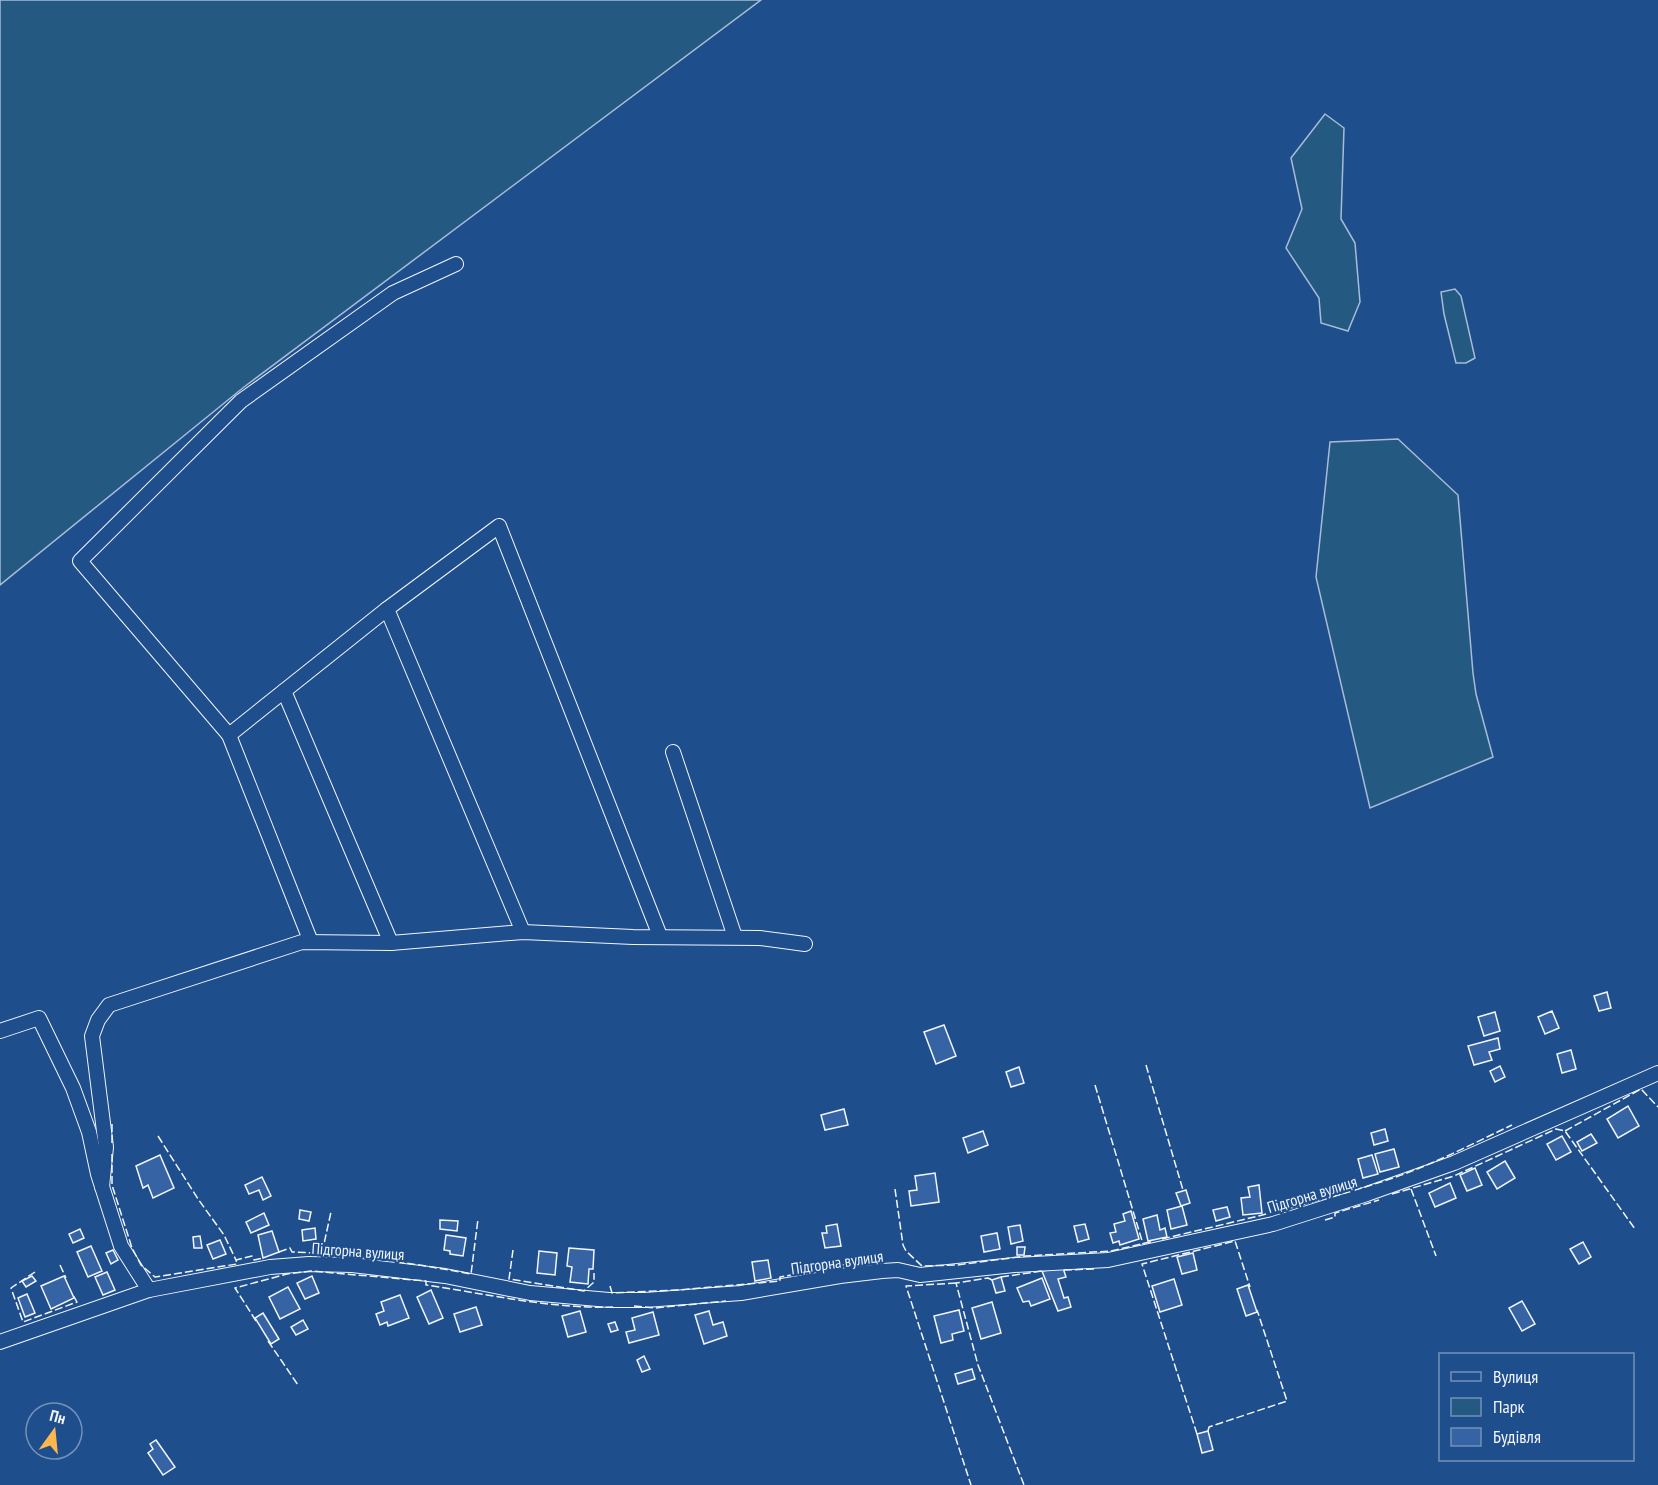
<svg xmlns="http://www.w3.org/2000/svg" width="1658" height="1485" viewBox="0 0 1658 1485" font-family="'PT Sans Narrow',sans-serif">
<style>
.green{fill:#245a82;stroke:#a8bbd7;stroke-width:1.5}
.building{fill:#3563a3;stroke:#f2f6ff;stroke-width:1.5}
.lines{fill:none;stroke-linecap:round;stroke-linejoin:round}
.street-casing{stroke:#f2f6ff;stroke-width:16}
.street{stroke:#1f4e8c;stroke-width:14}
.fence{stroke:#f2f6ff;stroke-width:1.5;stroke-dasharray:8 3;stroke-linecap:butt}
.labels{text-anchor:middle;dominant-baseline:central;stroke-width:4.5;stroke-linejoin:round;paint-order:stroke}
.street-label{font-size:16px;fill:#f2f6ff;stroke:#1f4e8c}
</style>
<rect width="100%" height="100%" fill="#1f4e8c"/>
<g class="green">
<polygon points="0,0 761,0 244,387 0,585"/>
<polygon points="1325,114 1344,128 1341,219 1355,243 1360,302 1348,331 1321,323 1319,298 1286,248 1302,209 1291,158"/>
<polygon points="1455,289 1461,296 1475,358 1466,363 1456,363 1444,314 1441,292"/>
<polygon points="1398,439 1458,495 1473,673 1476,694 1493,757 1370,808 1316,577 1330,442"/>
</g>
<g class="building">
<polygon points="1607,992 1611,1008 1599,1011 1594,996"/>
<polygon points="1552,1011 1559,1028 1545,1034 1538,1017"/>
<polygon points="1495,1012 1500,1031 1484,1036 1478,1017"/>
<polygon points="944,1025 956,1056 936,1064 924,1032"/>
<polygon points="1498,1038 1500,1049 1489,1052 1492,1060 1474,1065 1468,1046"/>
<polygon points="1571,1050 1576,1069 1562,1073 1557,1054"/>
<polygon points="1500,1066 1505,1077 1495,1082 1490,1071"/>
<polygon points="1019,1067 1024,1083 1011,1087 1006,1072"/>
<polygon points="1628,1106 1639,1126 1618,1138 1607,1119"/>
<polygon points="844,1109 848,1125 825,1130 821,1115"/>
<polygon points="1385,1129 1388,1141 1374,1145 1371,1133"/>
<polygon points="983,1131 988,1145 968,1153 963,1138"/>
<polygon points="1591,1134 1597,1143 1582,1151 1577,1142"/>
<polygon points="1562,1136 1571,1152 1556,1160 1547,1144"/>
<polygon points="1394,1149 1399,1167 1380,1172 1375,1154"/>
<polygon points="160,1155 174,1188 153,1198 148,1185 143,1188 136,1166"/>
<polygon points="1372,1155 1378,1174 1363,1178 1358,1159"/>
<polygon points="1505,1161 1515,1178 1497,1189 1487,1172"/>
<polygon points="1475,1168 1482,1185 1467,1191 1460,1175"/>
<polygon points="935,1173 939,1202 911,1206 909,1191 917,1190 915,1176"/>
<polygon points="262,1177 271,1196 263,1200 259,1190 249,1194 245,1185"/>
<polygon points="1450,1183 1456,1198 1435,1207 1429,1193"/>
<polygon points="1259,1185 1262,1213 1243,1215 1241,1198 1250,1197 1248,1187"/>
<polygon points="1186,1190 1190,1203 1181,1206 1176,1193"/>
<polygon points="1182,1206 1187,1225 1171,1229 1167,1210"/>
<polygon points="1227,1207 1230,1217 1216,1221 1213,1210"/>
<polygon points="300,1210 311,1212 309,1221 299,1219"/>
<polygon points="1131,1211 1139,1239 1120,1245 1119,1241 1113,1243 1110,1233 1116,1232 1114,1224 1125,1221 1123,1214"/>
<polygon points="264,1213 269,1225 251,1233 246,1222"/>
<polygon points="1157,1215 1160,1230 1165,1228 1167,1237 1148,1241 1143,1219"/>
<polygon points="440,1220 458,1221 457,1231 440,1229"/>
<polygon points="837,1224 841,1246 825,1248 822,1233 827,1233 826,1226"/>
<polygon points="1085,1224 1089,1239 1078,1242 1074,1226"/>
<polygon points="1020,1225 1023,1241 1011,1244 1008,1227"/>
<polygon points="315,1228 316,1239 303,1241 302,1230"/>
<polygon points="80,1229 84,1238 73,1243 69,1234"/>
<polygon points="272,1231 279,1252 263,1258 258,1235"/>
<polygon points="997,1233 1000,1249 984,1252 981,1236"/>
<polygon points="446,1235 466,1238 463,1256 450,1254 450,1251 444,1250"/>
<polygon points="200,1236 202,1248 194,1248 193,1237"/>
<polygon points="220,1240 226,1254 213,1259 207,1245"/>
<polygon points="1583,1242 1591,1257 1579,1264 1570,1249"/>
<polygon points="91,1246 102,1271 88,1277 77,1252"/>
<polygon points="1017,1247 1025,1247 1024,1255 1017,1255"/>
<polygon points="569,1248 594,1250 593,1269 589,1269 588,1284 570,1282 572,1267 567,1266"/>
<polygon points="113,1250 118,1260 111,1264 106,1253"/>
<polygon points="539,1251 557,1253 555,1275 537,1273"/>
<polygon points="1193,1253 1197,1270 1182,1274 1177,1257"/>
<polygon points="768,1260 771,1278 755,1281 752,1262"/>
<polygon points="1063,1268 1066,1277 1058,1279 1064,1298 1068,1297 1071,1307 1058,1311 1042,1271"/>
<polygon points="107,1272 115,1290 103,1295 95,1277"/>
<polygon points="32,1276 36,1281 26,1287 22,1281"/>
<polygon points="64,1276 74,1298 51,1309 41,1286"/>
<polygon points="312,1276 319,1293 305,1299 297,1283"/>
<polygon points="1001,1277 1005,1291 996,1293 992,1280"/>
<polygon points="1042,1278 1050,1299 1031,1306 1029,1301 1023,1302 1017,1288"/>
<polygon points="1174,1279 1182,1305 1160,1312 1152,1286"/>
<polygon points="1248,1285 1257,1312 1246,1316 1237,1289"/>
<polygon points="288,1287 300,1309 280,1319 269,1297"/>
<polygon points="431,1290 443,1318 429,1324 417,1297"/>
<polygon points="27,1294 35,1313 25,1317 18,1298"/>
<polygon points="400,1295 409,1318 388,1326 387,1322 380,1325 376,1314 384,1311 381,1302"/>
<polygon points="1522,1301 1535,1324 1522,1331 1509,1308"/>
<polygon points="992,1302 1001,1333 981,1339 972,1308"/>
<polygon points="476,1307 482,1325 460,1332 454,1314"/>
<polygon points="959,1310 964,1331 952,1334 953,1340 941,1343 934,1316"/>
<polygon points="580,1311 586,1332 568,1337 562,1316"/>
<polygon points="709,1311 713,1325 723,1322 727,1336 704,1344 695,1315"/>
<polygon points="653,1312 659,1335 629,1343 626,1332 635,1330 632,1318"/>
<polygon points="263,1313 279,1339 271,1344 255,1318"/>
<polygon points="303,1320 308,1329 296,1335 291,1327"/>
<polygon points="615,1322 618,1330 611,1332 608,1324"/>
<polygon points="644,1356 650,1369 642,1372 637,1360"/>
<polygon points="972,1369 975,1379 958,1384 955,1374"/>
<polygon points="1208,1431 1213,1450 1202,1453 1197,1434"/>
<polygon points="156,1440 175,1467 163,1475 148,1453 153,1449 150,1444"/>
</g>
<g class="lines">
<defs>
<g id="street">
<polyline points="284,691 391,943"/>
<polyline points="229,735 80,561 241,401 393,293 456,264"/>
<polyline points="673,752 735,937"/>
<polyline points="523,932 387,609 499,526 660,936"/>
<polyline points="311,942 229,735 387,609"/>
<polyline points="0,1031 39,1018 73,1088 89,1132 98,1174 121,1246 149,1290"/>
<polyline points="102,1187 106,1147 92,1036 98,1020 109,1005 302,942 391,943 523,932 633,937 760,938 805,944"/>
<polyline points="0,1342 149,1290 270,1267 309,1264 352,1265 395,1270 445,1276 530,1293 609,1300 645,1300 741,1293 840,1276 882,1271 898,1270 920,1275 1014,1265 1108,1260 1273,1224 1367,1194 1454,1163 1658,1073"/>
</g>
</defs>
<use href="#street" class="street-casing"/>
<use href="#street" class="street"/>
<g class="fence">
<polyline points="1146,1065 1183,1190"/>
<polyline points="1095,1085 1143,1244"/>
<polyline points="112,1124 112,1145"/>
<polyline points="1565,1131 1641,1089 1658,1107"/>
<polyline points="158,1136 198,1199 224,1235 236,1260"/>
<polyline points="112,1154 112,1185 132,1248 141,1265 155,1277 237,1264 236,1260 252,1256 254,1260 263,1258"/>
<polyline points="895,1189 903,1245 906,1251 922,1266 957,1265 1026,1256 1111,1251 1154,1241"/>
<polyline points="1411,1189 1436,1256"/>
<polyline points="1392,1194 1454,1176 1556,1129 1565,1131 1635,1229"/>
<polyline points="1325,1220 1335,1217 1335,1213 1379,1200"/>
<path d="M1162,1239c79,-19 157,-36 234,-62 40,-14 78,-34 116,-52"/>
<polyline points="513,1250 509,1279 584,1291 594,1282 594,1273"/>
<path d="M279,1252l11,-4 2,4c60,2 120,11 179,22l7,-55"/>
<polyline points="322,1253 331,1212"/>
<polyline points="60,1265 66,1278"/>
<polyline points="1064,1270 1094,1269"/>
<polyline points="35,1272 11,1288 23,1322 77,1302 73,1295"/>
<polyline points="1001,1277 1042,1271"/>
<polyline points="992,1280 988,1278 956,1283 978,1365 1024,1485"/>
<polyline points="956,1283 906,1286 971,1485"/>
<polyline points="610,1286 612,1293 679,1290 780,1281 780,1277 869,1260"/>
<polyline points="634,1306 655,1308 726,1301"/>
<path d="M256,1321l-21,-33 52,-14 24,-3 115,10v4c62,9 124,24 187,22"/>
<polyline points="268,1341 298,1385"/>
<polyline points="1208,1431 1209,1427 1287,1401 1257,1310"/>
<polyline points="1197,1434 1142,1264 1235,1241 1250,1287"/>
</g>
</g>
<g class="labels">
<g class="street-label">
<text transform="translate(1312 1194) rotate(-17)">Підгорна вулиця</text>
<text transform="translate(358 1251) rotate(4)">Підгорна вулиця</text>
<text transform="translate(837 1262) rotate(-8)">Підгорна вулиця</text>
</g>
</g>
<rect x="1439" y="1353" width="195" height="108" fill="#1f4e8c" stroke="#7391ba" stroke-width="1.5"/>
<rect x="1451" y="1372" width="30" height="9" fill="#1f4e8c" stroke="#7391ba" stroke-width="1.5"/>
<text x="1493" y="1383" font-size="18" fill="#f2f6ff">Вулиця</text>
<rect x="1451" y="1398" width="30" height="18" fill="#245a82" stroke="#7391ba" stroke-width="1.5"/>
<text x="1493" y="1413" font-size="18" fill="#f2f6ff">Парк</text>
<rect x="1451" y="1428" width="30" height="18" fill="#3563a3" stroke="#7391ba" stroke-width="1.5"/>
<text x="1493" y="1443" font-size="18" fill="#f2f6ff">Будівля</text>
<g transform="translate(54 1431) rotate(15)"><circle r="28" fill="#1f4e8c" stroke="#7391ba" stroke-width="1.5"/>
<path d="M0-4.5L10 22L0 15L-10 22Z" fill="#ffb74d"/>
<text y="-9" font-size="16" font-weight="bold" text-anchor="middle" fill="#f2f6ff">Пн</text>
</g>
</svg>
